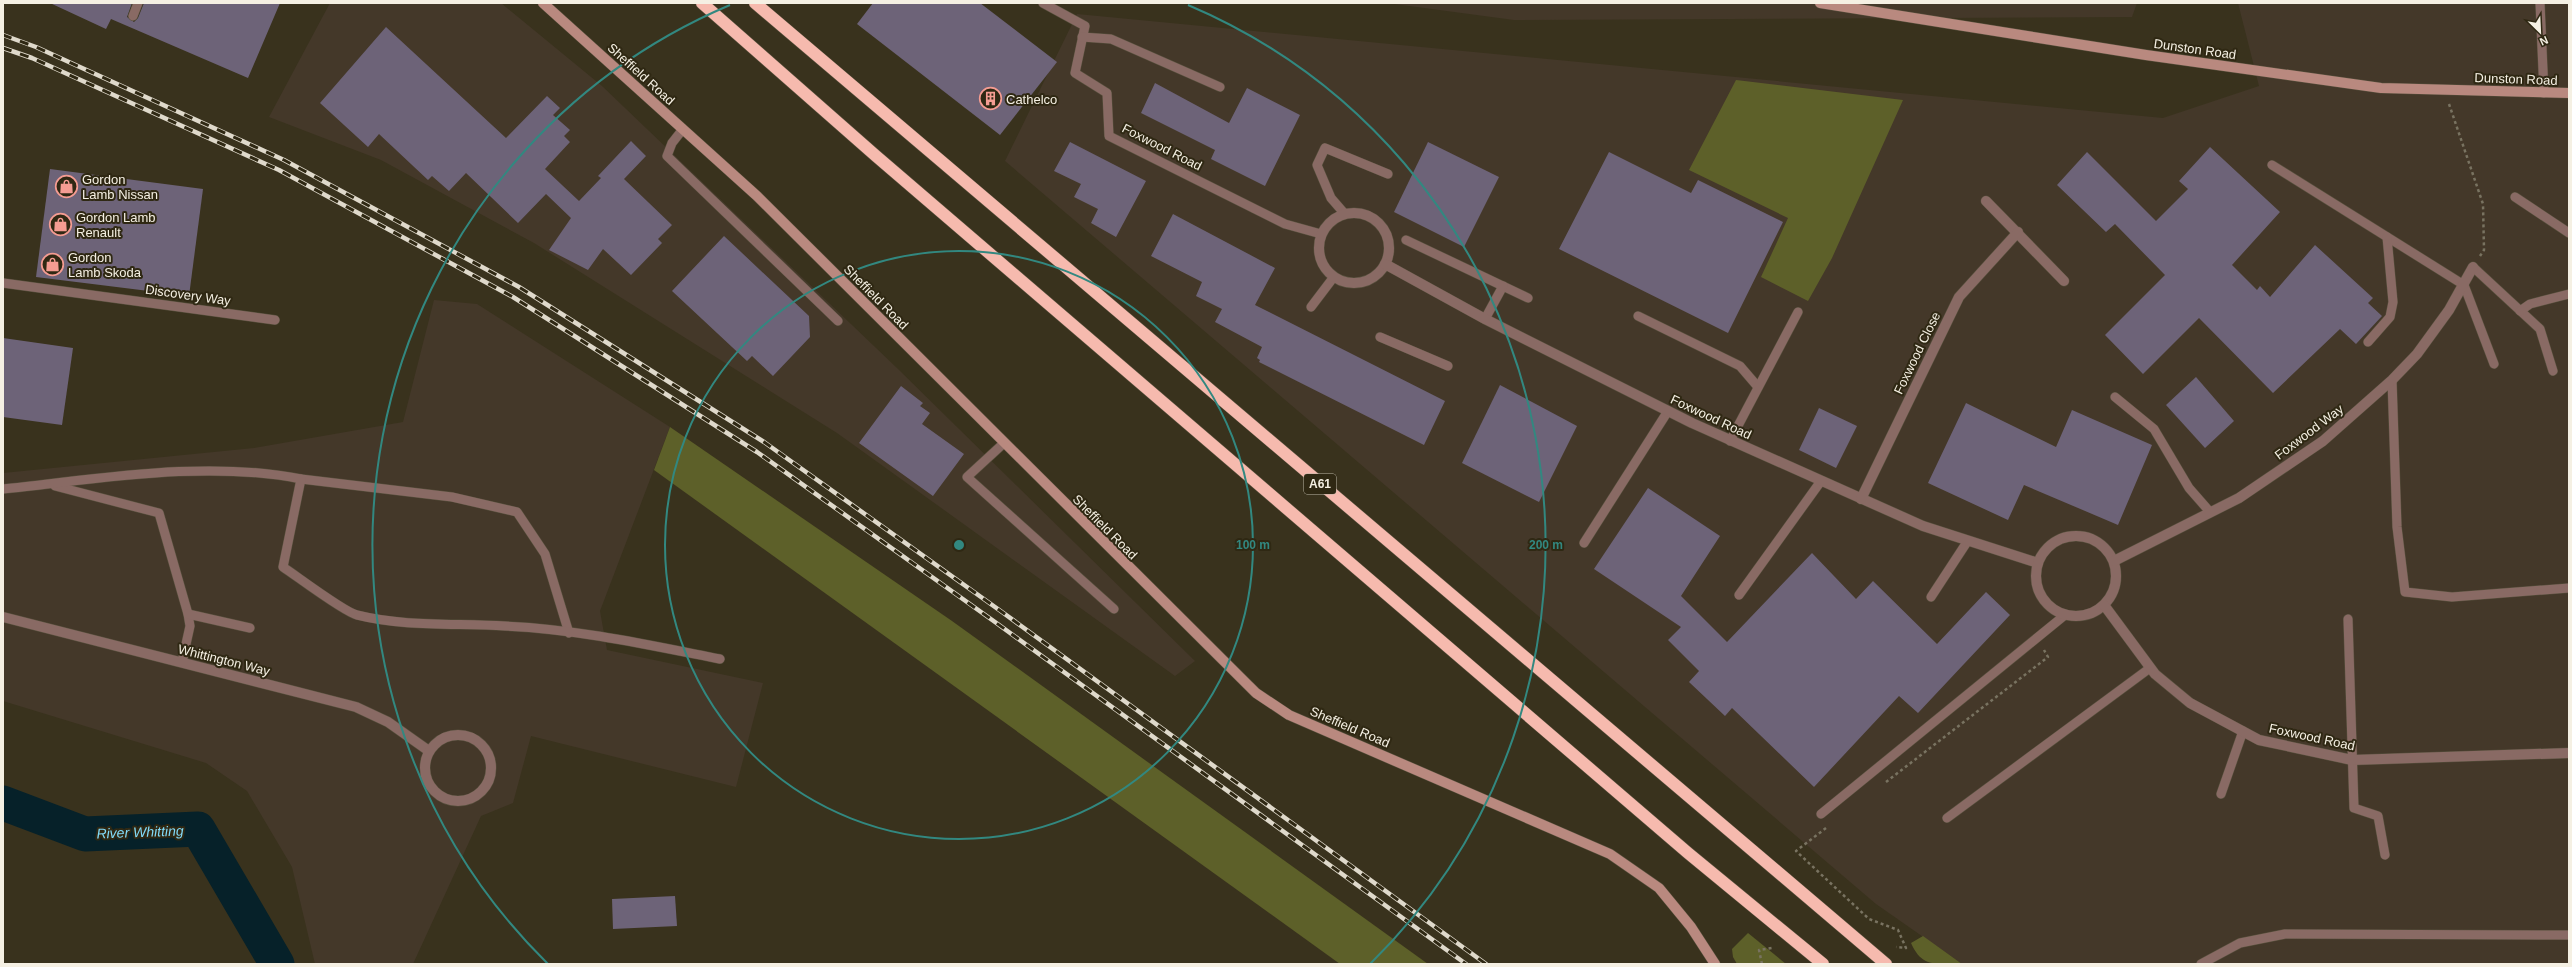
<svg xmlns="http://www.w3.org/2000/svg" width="2572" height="967" viewBox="0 0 2572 967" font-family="Arial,sans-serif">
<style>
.industrial{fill:#443829}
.green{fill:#5d6029}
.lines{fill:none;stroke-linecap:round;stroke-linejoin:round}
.river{stroke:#062129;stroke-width:35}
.building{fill:#6d6378}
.lane-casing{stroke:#57503d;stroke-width:10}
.street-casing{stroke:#57503d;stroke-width:11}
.secondary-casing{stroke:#57503d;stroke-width:11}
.highway-casing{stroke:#57503d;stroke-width:13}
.path{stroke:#797361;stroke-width:2.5;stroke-dasharray:3 3;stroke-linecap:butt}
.lane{stroke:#896a64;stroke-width:9}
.street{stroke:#896a64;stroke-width:10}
.secondary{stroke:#b9897f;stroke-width:10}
.highway{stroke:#f6baae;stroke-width:12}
.rail-casing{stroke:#dfd9cb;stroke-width:4.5}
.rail{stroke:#2f2813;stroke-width:3;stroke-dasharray:9;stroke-linecap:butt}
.ring{fill:none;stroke:#328880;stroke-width:2}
.labels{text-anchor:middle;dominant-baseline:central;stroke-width:4;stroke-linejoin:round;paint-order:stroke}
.shield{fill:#2f2813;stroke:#bab4a5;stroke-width:1}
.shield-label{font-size:12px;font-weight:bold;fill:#f5f0e3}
.street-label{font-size:13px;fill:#f5f0e3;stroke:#2f2813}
.poi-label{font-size:13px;fill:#f5f0e3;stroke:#2f2813;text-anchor:start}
.water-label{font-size:14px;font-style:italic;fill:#81daf8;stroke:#2f2813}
.centre{fill:#328880;stroke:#2f2813;stroke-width:2}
.ring-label{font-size:12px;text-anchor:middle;font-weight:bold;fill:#328880;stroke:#2f2813;stroke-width:4;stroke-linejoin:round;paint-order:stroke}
</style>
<rect width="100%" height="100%" fill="#39321d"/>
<g class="industrial">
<polygon points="330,3 501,3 602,86 898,369 1195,661 1175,676 837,433 534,243 381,160 269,117"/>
<polygon points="1387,3 2137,3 2132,17 1514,20"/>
<polygon points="2238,3 2569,3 2569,964 1962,964 1876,904 1005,161 1077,14 2163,118 2259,86"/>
<polygon points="434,300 477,304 670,427 600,611 607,650 763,683 736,787 531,736 513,803 481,816 413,964 315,964 292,867 247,791 206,763 3,701 3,473 254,448 403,422"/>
</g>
<g class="green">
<polygon points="1736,80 1903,100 1832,258 1808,301 1761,277 1788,218 1689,170"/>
<polygon points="670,427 952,621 1428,964 1340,964 654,470"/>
<polygon points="1748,933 1786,964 1737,964 1733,957 1732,949"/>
<path d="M1923,936l39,28c-29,0 -40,3 -51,-21z"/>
</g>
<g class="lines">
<polyline class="river" points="3,803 85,834 198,829 277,964"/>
</g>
<g class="building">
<polygon points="50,3 132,3 127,17 134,22 138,18 144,3 280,3 248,78 111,19 106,29"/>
<polygon points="873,3 980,3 1057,62 1000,135 857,24"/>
<polygon points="386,27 506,138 547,96 560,108 553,115 570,130 564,136 570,142 545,169 579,201 601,178 598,176 631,141 646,156 624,179 672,225 658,239 662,243 631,275 603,249 588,270 549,250 571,218 546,194 518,223 466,173 449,191 432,176 428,180 379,134 368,147 320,103"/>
<polygon points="1155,83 1229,123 1247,88 1300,115 1265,186 1211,159 1215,150 1141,113"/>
<polygon points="1070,142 1146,181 1116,237 1091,223 1098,209 1074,197 1081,184 1054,171"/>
<polygon points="1428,142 1499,177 1464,247 1394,212"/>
<polygon points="2210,147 2280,212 2232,265 2257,290 2260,286 2270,297 2315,245 2373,298 2368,303 2382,316 2356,344 2340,329 2273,393 2199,318 2143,374 2105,335 2165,275 2115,224 2106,232 2057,185 2087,152 2156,221 2188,189 2179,181"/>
<polygon points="1609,152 1691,193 1698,180 1783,222 1728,333 1559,249"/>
<polygon points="50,169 203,189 189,296 36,277"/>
<polygon points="1173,214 1275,268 1255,305 1445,401 1424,445 1259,362 1260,360 1257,358 1262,347 1215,322 1222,309 1196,296 1202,282 1151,256"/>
<polygon points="724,236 809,316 810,337 773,376 752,356 747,361 672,291"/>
<polygon points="3,338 73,348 62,425 3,417"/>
<polygon points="2196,377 2234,421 2205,448 2166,405"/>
<polygon points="1500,385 1577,426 1539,502 1462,463"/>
<polygon points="901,386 923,403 920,406 930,413 922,424 964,454 933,496 859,443"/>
<polygon points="1966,403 2056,447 2072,410 2152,445 2118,525 2024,485 2008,520 1928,483"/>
<polygon points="1819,408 1857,426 1836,468 1799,450"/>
<polygon points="1648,488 1720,536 1681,596 1727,642 1812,553 1856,599 1873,581 1937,644 1986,592 2010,615 1918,713 1899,696 1814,787 1732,708 1725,716 1689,682 1699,671 1668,640 1681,627 1594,569"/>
<polygon points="675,896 677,926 613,929 612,899"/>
</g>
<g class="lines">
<defs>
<g id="lane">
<polyline points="1043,3 1085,26 1075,73 1107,93 1109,136 1285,224 1321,234"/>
<polyline points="2540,3 2544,93"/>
<polyline points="133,16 138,3"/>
<polyline points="1082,37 1111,39 1220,87"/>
<polyline points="683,129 672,143 667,156 838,321"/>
<polyline points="2272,165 2464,285 2494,364"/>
<polyline points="2515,197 2569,233"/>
<polyline points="1344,213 1331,198 1317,165 1325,148 1388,174"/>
<polyline points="1406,240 1528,298"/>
<polyline points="2473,267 2540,329 2553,371"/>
<polyline points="3,283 275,320"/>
<polyline points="1311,307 1333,278"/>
<polyline points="2520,311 2530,304 2569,294"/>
<polyline points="1638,316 1740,366 1758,387"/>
<polyline points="1485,319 1503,286"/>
<polyline points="1380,337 1448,366"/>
<polyline points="2368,342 2390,317 2393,302 2387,237"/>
<polyline points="2392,380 2397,527 2405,592 2452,597 2569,588"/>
<polyline points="2115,397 2154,429 2189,488 2210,512"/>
<polyline points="1730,441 1798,312"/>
<polyline points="1004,443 967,477 1114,609"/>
<polyline points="301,479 452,497 517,512 545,554 569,633"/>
<polyline points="55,486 159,513 188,614 190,626 182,662"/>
<path d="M3,489c96,-10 203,-29 298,-10l-18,88c15,10 61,45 74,48 48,12 98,8 148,11 72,3 144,19 215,33"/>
<polyline points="1584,543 1668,411"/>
<polyline points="1739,595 1821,481"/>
<polyline points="1931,597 1967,542"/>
<polyline points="188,614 250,628"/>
<polyline points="2348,619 2354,808 2378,816 2385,855"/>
<polyline points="2221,794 2243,731"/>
<polyline points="1821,814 2065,615"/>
<polyline points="1947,818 2150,668"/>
<polyline points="2201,964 2240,943 2285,934 2569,935"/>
</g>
<g id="street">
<polyline points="1986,201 2064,281"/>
<circle cx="1354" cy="248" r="35"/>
<polyline points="1385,264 1485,319 1692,423 1923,526 2038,563"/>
<polyline points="1861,499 1959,297 2018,232"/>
<circle cx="2076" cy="576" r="40"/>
<polyline points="2114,561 2239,498 2323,441 2392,380 2417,354 2449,310 2473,267"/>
<polyline points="2104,605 2155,674 2190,703 2259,740 2352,760 2569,753"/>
<polyline points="3,617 356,707 388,722 429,751"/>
<circle cx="458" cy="768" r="33"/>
</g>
<g id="secondary">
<polyline points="543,3 757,196 1256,693 1289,715 1610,854 1659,888 1691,927 1715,964"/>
<polyline points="1820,3 2146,55 2381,88 2569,93"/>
</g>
<g id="highway">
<polyline points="702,3 876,156 1688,853 1823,964"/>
<polyline points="755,3 1886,964"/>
</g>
</defs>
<use href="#lane" class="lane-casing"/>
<use href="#street" class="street-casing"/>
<use href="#secondary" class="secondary-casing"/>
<use href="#highway" class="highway-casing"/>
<g class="path">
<polyline points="2449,104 2483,204 2484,250 2480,256"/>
<polyline points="1886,782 2048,657 2044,650"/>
<polyline points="1826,828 1796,851 1869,919 1898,930 1906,948 1896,947"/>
<polyline points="1762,964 1759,950 1772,948"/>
</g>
<use href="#lane" class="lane"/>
<use href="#street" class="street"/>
<use href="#secondary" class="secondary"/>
<use href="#highway" class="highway"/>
<defs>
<g id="rail">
<polyline points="3,35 36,47 284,160 519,287 764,442 1002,612 1486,964"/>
<polyline points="3,48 32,58 279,170 513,297 757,452 995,622 1466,964"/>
</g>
</defs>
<use href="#rail" class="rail-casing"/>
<use href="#rail" class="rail"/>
</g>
<g class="ring">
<circle cx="959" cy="545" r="294"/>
<path d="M548 964A587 587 0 0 1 730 5M1188 5A587 587 0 0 1 1370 964"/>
</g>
<defs>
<symbol id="building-ring" viewBox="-11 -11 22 22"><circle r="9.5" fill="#2f2813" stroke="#f59c92" stroke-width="1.5"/><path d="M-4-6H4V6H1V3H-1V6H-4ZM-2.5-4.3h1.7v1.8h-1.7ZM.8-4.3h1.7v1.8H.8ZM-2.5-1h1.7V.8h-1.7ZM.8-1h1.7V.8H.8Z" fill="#f59c92"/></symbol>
<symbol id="shop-ring" viewBox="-11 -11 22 22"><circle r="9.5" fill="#2f2813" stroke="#f59c92" stroke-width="1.5"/><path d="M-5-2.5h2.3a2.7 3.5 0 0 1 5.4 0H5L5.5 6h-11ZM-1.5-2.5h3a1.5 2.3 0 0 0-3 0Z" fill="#f59c92"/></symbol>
</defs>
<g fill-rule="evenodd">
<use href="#building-ring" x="978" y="86" width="25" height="25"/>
<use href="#shop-ring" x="54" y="174" width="25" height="25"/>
<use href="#shop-ring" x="48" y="212" width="25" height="25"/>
<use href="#shop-ring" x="40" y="252" width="25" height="25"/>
</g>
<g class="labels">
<rect class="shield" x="1304" y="474" width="32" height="20" rx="3"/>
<g class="shield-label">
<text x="1320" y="484">A61</text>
</g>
<g class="street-label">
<text transform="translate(2195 49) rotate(8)">Dunston Road</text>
<text transform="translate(641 74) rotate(42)">Sheffield Road</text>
<text transform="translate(2516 79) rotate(2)">Dunston Road</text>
<text transform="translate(1162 147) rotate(27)">Foxwood Road</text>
<text transform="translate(188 295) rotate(8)">Discovery Way</text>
<text transform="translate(876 297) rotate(45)">Sheffield Road</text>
<text transform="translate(1917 353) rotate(-64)">Foxwood Close</text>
<text transform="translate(1711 417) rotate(25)">Foxwood Road</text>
<text transform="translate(2309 432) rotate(-37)">Foxwood Way</text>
<text transform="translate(1105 527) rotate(45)">Sheffield Road</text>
<text transform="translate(224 660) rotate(14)">Whittington Way</text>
<text transform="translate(1350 727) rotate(23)">Sheffield Road</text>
<text transform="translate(2312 737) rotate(12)">Foxwood Road</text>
</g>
<g class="poi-label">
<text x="1006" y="99">Cathelco</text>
<text x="82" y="179">Gordon<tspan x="82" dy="15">Lamb Nissan</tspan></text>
<text x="76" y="217">Gordon Lamb<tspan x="76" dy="15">Renault</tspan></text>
<text x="68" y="257">Gordon<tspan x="68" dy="15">Lamb Skoda</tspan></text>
</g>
<g class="water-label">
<text transform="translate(140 832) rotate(-2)">River Whitting</text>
</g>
</g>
<circle cx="959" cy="545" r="6" class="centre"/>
<g class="ring-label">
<text x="1253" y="549">100 m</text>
<text x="1546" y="549">200 m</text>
</g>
<rect width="2572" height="967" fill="none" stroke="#f5f0e3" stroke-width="8"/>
<g transform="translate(2540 32) rotate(156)" stroke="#2f2813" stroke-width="3" paint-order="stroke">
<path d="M0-3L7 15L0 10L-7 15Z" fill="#f5f0e3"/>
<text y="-6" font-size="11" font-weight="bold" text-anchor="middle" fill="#f5f0e3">N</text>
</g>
</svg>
